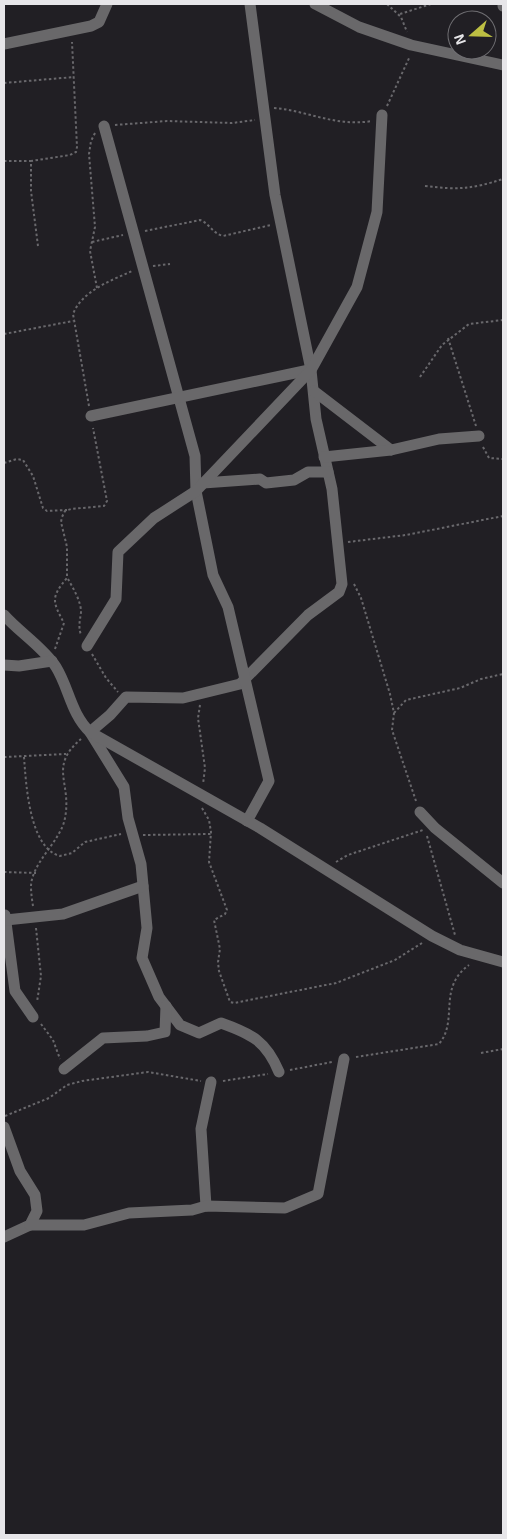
<svg xmlns="http://www.w3.org/2000/svg" width="507" height="1539" viewBox="0 0 507 1539" font-family="'Exo 2',sans-serif">
<style>
.lines{fill:none;stroke-linecap:round;stroke-linejoin:round}
.path{stroke:#69686c;stroke-width:2;stroke-dasharray:2.5 2.5;stroke-linecap:butt}
.minor{stroke:#69686a;stroke-width:11}
</style>
<rect width="100%" height="100%" fill="#211f24"/>
<g class="lines">
<g class="path">
<polyline points="387,4 401,17 407,32"/>
<polyline points="400,14 431,4"/>
<polyline points="4,83 74,77"/>
<polyline points="387,106 410,56"/>
<path d="M274,108c35,3 61,19 98,13"/>
<polyline points="115,125 167,121 232,123 255,120"/>
<polyline points="95,133 91,141 89,154 95,227 90,251 97,288"/>
<polyline points="4,161 31,161"/>
<path d="M425,186c33,4 47,3 78,-7"/>
<path d="M145,231l55,-11c9,3 12,13 23,16l48,-11"/>
<polyline points="92,242 123,235"/>
<polyline points="38,246 31,191 31,161 70,155 76,152 77,147 72,42"/>
<polyline points="153,266 170,264"/>
<polyline points="4,334 73,321"/>
<polyline points="448,338 476,426"/>
<polyline points="420,377 442,345 469,324 503,320"/>
<path d="M89,406l-16,-92c9,-23 37,-33 59,-43"/>
<polyline points="483,447 489,458 503,459"/>
<polyline points="4,463 17,459 23,460 33,476 43,508 47,511 67,510"/>
<polyline points="348,542 406,535 503,516"/>
<path d="M68,579c5,9 13,22 13,33 -1,9 -3,14 0,23"/>
<polyline points="354,584 361,598 390,694 394,713 392,730 416,801"/>
<path d="M55,649l9,-26c-12,-22 -13,-26 3,-45v-31l-6,-25 1,-5 3,-6 6,-2 33,-3 3,-5 -14,-73"/>
<polyline points="92,654 106,678 118,692"/>
<polyline points="200,705 198,718 205,768 203,784"/>
<polyline points="394,713 406,700 460,688 481,679 503,674"/>
<polyline points="4,757 66,754"/>
<path d="M24,757c2,26 5,91 36,99l12,-3 13,-11 36,-8"/>
<polyline points="202,808 209,820 211,832 209,862 227,910 225,914 214,920 220,949 218,962 219,971 230,1002 234,1003 336,983 395,960 422,943"/>
<polyline points="143,835 211,834"/>
<polyline points="427,836 455,935"/>
<polyline points="336,862 348,855 423,830"/>
<polyline points="4,872 36,873"/>
<path d="M33,906c-1,-6 -2,-13 -2,-20 1,-24 30,-45 34,-68 7,-36 -17,-51 16,-79"/>
<polyline points="36,928 41,976 37,1002"/>
<polyline points="41,1024 53,1040 60,1059"/>
<polyline points="481,1053 503,1049"/>
<path d="M356,1057l83,-13c20,-24 -2,-56 30,-79"/>
<polyline points="290,1070 332,1062"/>
<polyline points="223,1081 268,1074"/>
<polyline points="5,1116 49,1098 67,1085 82,1081 148,1072 201,1081"/>
</g>
<g class="minor">
<path d="M250,4l25,191 36,175 5,49 16,70 10,95 -3,8 -31,23 -68,69 -57,14 -57,-1 -16,18 -20,17 34,55 4,31 13,46 6,64 -5,30 17,39 21,28 19,8 22,-10c31,11 45,18 58,49"/>
<polyline points="315,4 359,27 411,45 503,65"/>
<polyline points="503,4 503,6"/>
<polyline points="4,44 91,26 99,22 107,4"/>
<polyline points="104,126 195,456 196,491 213,575 228,607 269,781 247,821"/>
<polyline points="314,391 391,450"/>
<polyline points="91,416 309,370"/>
<polyline points="324,457 391,450 439,439 479,436"/>
<polyline points="203,483 260,479 266,483 294,480 308,472 328,472"/>
<path d="M4,615c16,18 39,32 52,52 13,21 15,47 34,65l170,96 172,108 28,14 43,12"/>
<polyline points="87,646 116,599 118,552 154,518 196,491 311,370 357,287 377,212 382,115"/>
<polyline points="4,665 19,666 52,661"/>
<polyline points="420,812 435,828 503,883"/>
<polyline points="5,915 15,991 33,1017"/>
<polyline points="6,920 63,914 143,886"/>
<polyline points="64,1069 103,1038 147,1036 165,1032 166,1006"/>
<polyline points="4,1127 20,1171 35,1195 37,1211 30,1225 4,1237"/>
<polyline points="206,1206 201,1129 211,1082"/>
<polyline points="30,1225 84,1225 129,1213 192,1210 206,1206 285,1208 318,1194 344,1059"/>
</g>
</g>
<rect width="507" height="1539" fill="none" stroke="#e7e6e9" stroke-width="10"/>
<g transform="translate(472 35) rotate(250)"><circle r="24" fill="#211f24" stroke="#706f73"/>
<path d="M0-4L9 19L0 12L-9 19Z" fill="#bdbf43"/>
<text y="-8" font-size="14" font-weight="bold" text-anchor="middle" fill="#e7e6e9">N</text>
</g>
</svg>
